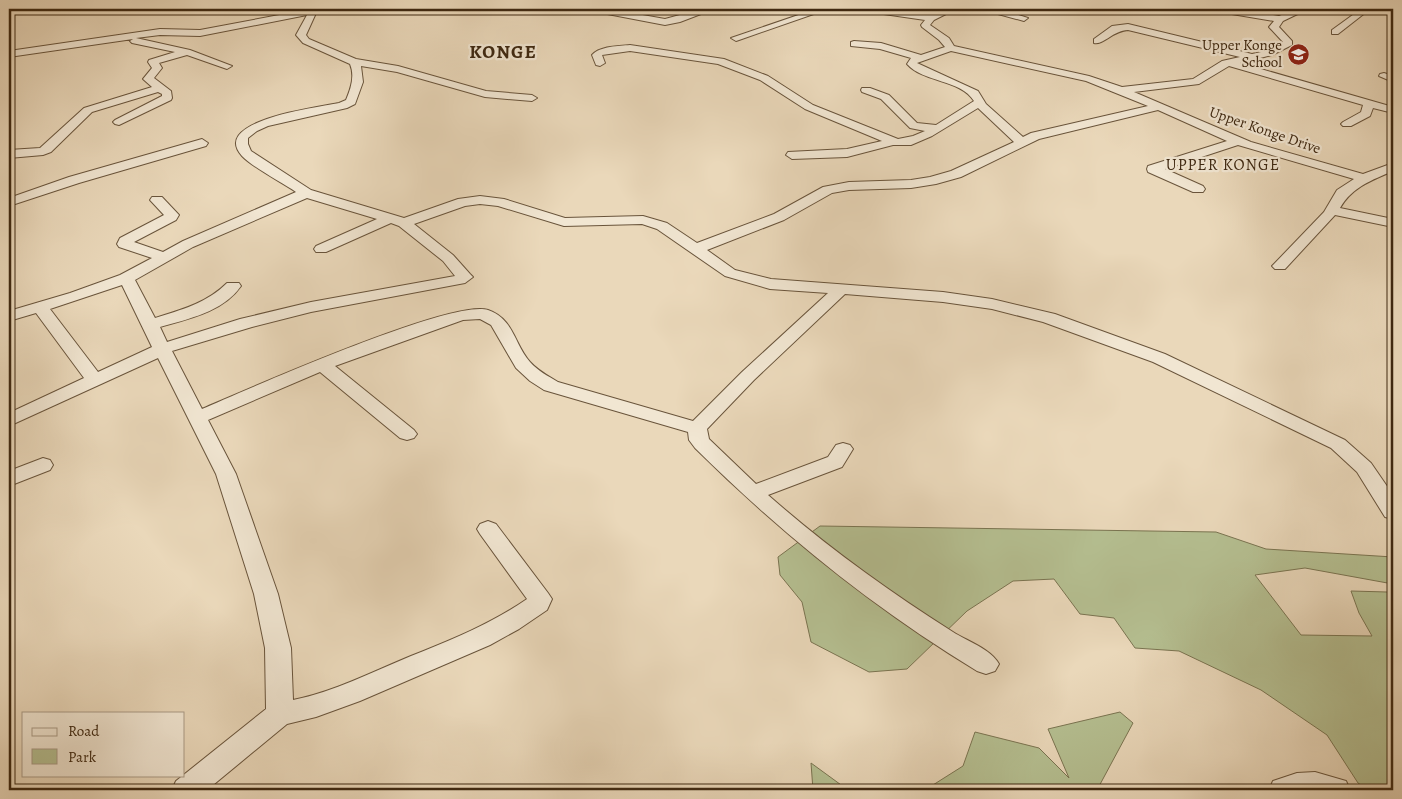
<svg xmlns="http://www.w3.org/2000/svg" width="1402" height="799" viewBox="0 0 1402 799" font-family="Alegreya,serif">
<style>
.green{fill:#b5bf91;stroke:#7a7451}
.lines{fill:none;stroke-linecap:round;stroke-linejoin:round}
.street-casing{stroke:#69543b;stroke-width:2}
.street{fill:#f1e6d2;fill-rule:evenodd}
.labels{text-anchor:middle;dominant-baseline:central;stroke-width:4.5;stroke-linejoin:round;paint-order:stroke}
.far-poi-label{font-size:15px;fill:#3e2811;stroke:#f1e6d2;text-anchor:end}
.far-street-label{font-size:15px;fill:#3e2811;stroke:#f1e6d2}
.far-neighbourhood-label{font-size:16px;letter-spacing:1px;fill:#3e2811;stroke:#f1e6d2}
.far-district-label{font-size:19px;font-weight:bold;letter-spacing:1px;fill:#3e2811;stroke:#f1e6d2}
</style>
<rect width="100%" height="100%" fill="#ead8ba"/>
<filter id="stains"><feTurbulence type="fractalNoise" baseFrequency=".004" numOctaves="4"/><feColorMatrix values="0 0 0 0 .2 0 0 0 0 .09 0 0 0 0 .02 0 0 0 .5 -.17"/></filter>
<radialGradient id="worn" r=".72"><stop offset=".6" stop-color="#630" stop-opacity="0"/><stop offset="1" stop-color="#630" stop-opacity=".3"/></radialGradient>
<g class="green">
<polygon points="820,526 1216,532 1266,549 1393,557 1393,584 1305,568 1255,575 1301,635 1372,636 1359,613 1351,591 1387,592 1393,598 1393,790 1368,790 1358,783 1327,735 1261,690 1179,651 1135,648 1114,618 1080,614 1054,579 1013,581 967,611 907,669 869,672 811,642 802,602 780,575 778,557"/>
<polygon points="1120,712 1133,723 1097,790 925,790 963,766 975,732 1039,748 1069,778 1048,729"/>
<polygon points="811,763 848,790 813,790"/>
</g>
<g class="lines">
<defs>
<g id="street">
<path d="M311,9h14l-9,4 -10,22 3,4 47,20 42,7 88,25 46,4 5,3 -5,3 -47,-4 -88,-25 -36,-6 2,16 -8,22 -8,4 -79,18 -11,5 -9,7v6l3,7 60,39 93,28 54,-19 22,-3 24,3 61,19 78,-2 24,7 30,20 77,-29 49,-27 26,-5 62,-2 19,-3 21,-6 63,-29 -36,-34 -46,28 -21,9h-18l-46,12 -55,2 -6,-4 2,-3 59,-3 35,-8 -77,-32 -45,-29 -42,-16 -88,-13 -28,4 3,8 -5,3 -4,-1 -4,-10c8,-9 27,-9 38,-10l94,14 44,17 45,29 85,34 15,-3 12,-5 -15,-3 -29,-29 -19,-7 -1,-2 1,-2h8l19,7 28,28 19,2 38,-24c-14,-22 -50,-18 -67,-37l4,-6 -31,-9 -29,-3v-4l3,-1 27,2 40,12 24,-8 -6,-7 -17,-13 -1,-2 4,-5 -55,-8 -4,-3h20l44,6 15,-6h11l-22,11 -4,5 19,13 5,8 135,30 33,11 71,-8 29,-18 18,-4 -112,-27c-16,1 -24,15 -34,13v-4l18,-13 16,-2 124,30 14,-3 17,-9 -14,-15 5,-6 -54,-9 -4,-3h18l45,7 18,-7h11l-25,12 -4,6 13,14v4l-20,10 -32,8 153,44v6l-20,-5 -3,8 -19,10h-8l-2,-2 2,-2 18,-10 2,-7 -134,-39 -30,18 -65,8 117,50 112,32 30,-11v8c-21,9 -41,16 -53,37l53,11v8l-58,-12 -50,54h-10l-3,-3 3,-3 49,-51 13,-22 17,-11 -116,-34 -73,24 38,17 2,3 -2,3h-10l-45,-20 -1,-3 1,-3 79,-25 -69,-31 -119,29 -78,38 -25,7 -25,4 -62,2 -17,3 -48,27 -77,30 28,20 36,9 172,13 49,7 63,15 110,40 180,86 26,23 22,32v24l-8,-2 -28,-45 -26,-24 -178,-86 -110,-40 -51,-13 -49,-7 -98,-8 -91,86 -47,49 2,10 47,45 72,-27 8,-12 7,-2 7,2 3,4 -11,18 -74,28c58,51 120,96 185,137 14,9 38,17 46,32l-4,7 -9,3 -9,-3c-105,-64 -195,-137 -282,-223l-6,-8 -1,-8 -144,-42 -14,-9 -14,-13 -25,-43 -11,-6 -17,1 -128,46 79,64 3,4 -3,4 -7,2 -7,-2 -80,-66 -112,48 28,54 42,120 13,54 2,52c41,-8 79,-28 118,-44 40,-16 80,-32 116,-57l-47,-65 -3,-5 3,-5 8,-3 8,3 52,69 4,6 -5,11 -28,19 -29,16 -130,56 -44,16 -29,7 -80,66h-35l4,-9 90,-72 -1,-61 -11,-54 -38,-120 -58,-116 -149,68v-13l75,-35 -48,-65 -27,8v-10l61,-18 50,-18 32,-17 -33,-11 -2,-3 3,-6 44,-23 -14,-15 2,-3h10l17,18 -3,5 -42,22 29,10 20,-11 113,-49c-13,-9 -44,-25 -54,-36 -33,-36 79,-49 97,-53l7,-3c5,-12 9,-24 4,-36l-47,-21 -7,-8 11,-20 -107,21 -40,-1 -24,3 54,12 42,16 -5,3 -40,-14 -28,8 3,5 -8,10 17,13 1,7 -1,2 -52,25 -4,-1 -2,-2 2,-2 47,-24v-2l-4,-2 -66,20 -41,40 -8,3 -34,3v-8l31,-2 44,-40 68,-21 -9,-8 9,-11 -4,-6 1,-2 26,-8 -43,-9 -2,-2 3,-2 -124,18v-6l151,-22 40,1zM951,51l135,30 62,25 -117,27 -8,4 -37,-33 -8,-13 -61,-28zM307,198l70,21 -61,27 -2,3 2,3h10l65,-29 8,3 44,35 12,15 -144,26 -71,17 -73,23 -7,-15c28,-8 63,-15 81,-41l-2,-3h-12c-20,20 -46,27 -72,35l-20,-38 58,-33zM480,204l18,2 66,20 78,-2 15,5 68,47 45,13 58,4 -86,79 -49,49 -135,-39c-10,-6 -20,-11 -28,-20 -16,-18 -16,-43 -42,-52 -35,-12 -242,80 -286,99l-30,-58 80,-24 59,-15 154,-29 8,-6 -3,-3 -17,-19 -39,-31 51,-18zM122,285l30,62 -54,25 -48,-63z"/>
<polygon points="593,9 609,9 665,19 702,9 714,9 680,22 665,25 597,12"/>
<polygon points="816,9 828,9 739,40 736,41 731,38"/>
<polygon points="986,9 999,9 1028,18 1024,21 987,11"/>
<polygon points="1361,9 1370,9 1338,34 1332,34 1332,30"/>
<polygon points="1384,73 1393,76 1393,82 1379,76 1380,74"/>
<polygon points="202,139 208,143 206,146 79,183 9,206 9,198 69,177"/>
<polygon points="43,458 50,460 53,465 50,470 9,486 9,471"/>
<polygon points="1315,772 1346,781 1350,790 1269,790 1273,781 1297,773"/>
</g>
</defs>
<use href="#street" class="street-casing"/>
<use href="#street" class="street"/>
</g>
<defs>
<symbol id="school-disc" viewBox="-11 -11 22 22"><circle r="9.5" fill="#8f2418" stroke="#f1e6d2"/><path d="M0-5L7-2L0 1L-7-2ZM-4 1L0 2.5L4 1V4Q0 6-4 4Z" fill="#fff"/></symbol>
</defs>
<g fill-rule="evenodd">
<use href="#school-disc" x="1286" y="42" width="25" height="25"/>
</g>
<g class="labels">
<g class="far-poi-label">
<text x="1282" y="45">Upper Konge<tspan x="1282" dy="17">School</tspan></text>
</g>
<g class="far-street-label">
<text transform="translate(1265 130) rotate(19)">Upper Konge Drive</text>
</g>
<g class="far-neighbourhood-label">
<text x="1223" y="165">UPPER KONGE</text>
</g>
<g class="far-district-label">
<text x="503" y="52">KONGE</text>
</g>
</g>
<rect width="1402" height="799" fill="none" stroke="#ead8ba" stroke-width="30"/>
<rect x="10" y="10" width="1382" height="779" fill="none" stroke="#3e2811" stroke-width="2.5"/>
<rect x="15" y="15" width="1372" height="769" fill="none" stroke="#3e2811"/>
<rect x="22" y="712" width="162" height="65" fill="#f1e6d2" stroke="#a99a85"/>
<rect x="32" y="728" width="25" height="8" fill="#f1e6d2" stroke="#a99a85"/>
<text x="68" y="736" font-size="15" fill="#3e2811">Road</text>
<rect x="32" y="749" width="25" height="15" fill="#b5bf91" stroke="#a99a85"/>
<text x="68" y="762" font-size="15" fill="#3e2811">Park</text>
<rect width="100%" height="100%" filter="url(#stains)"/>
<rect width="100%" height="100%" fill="url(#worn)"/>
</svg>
